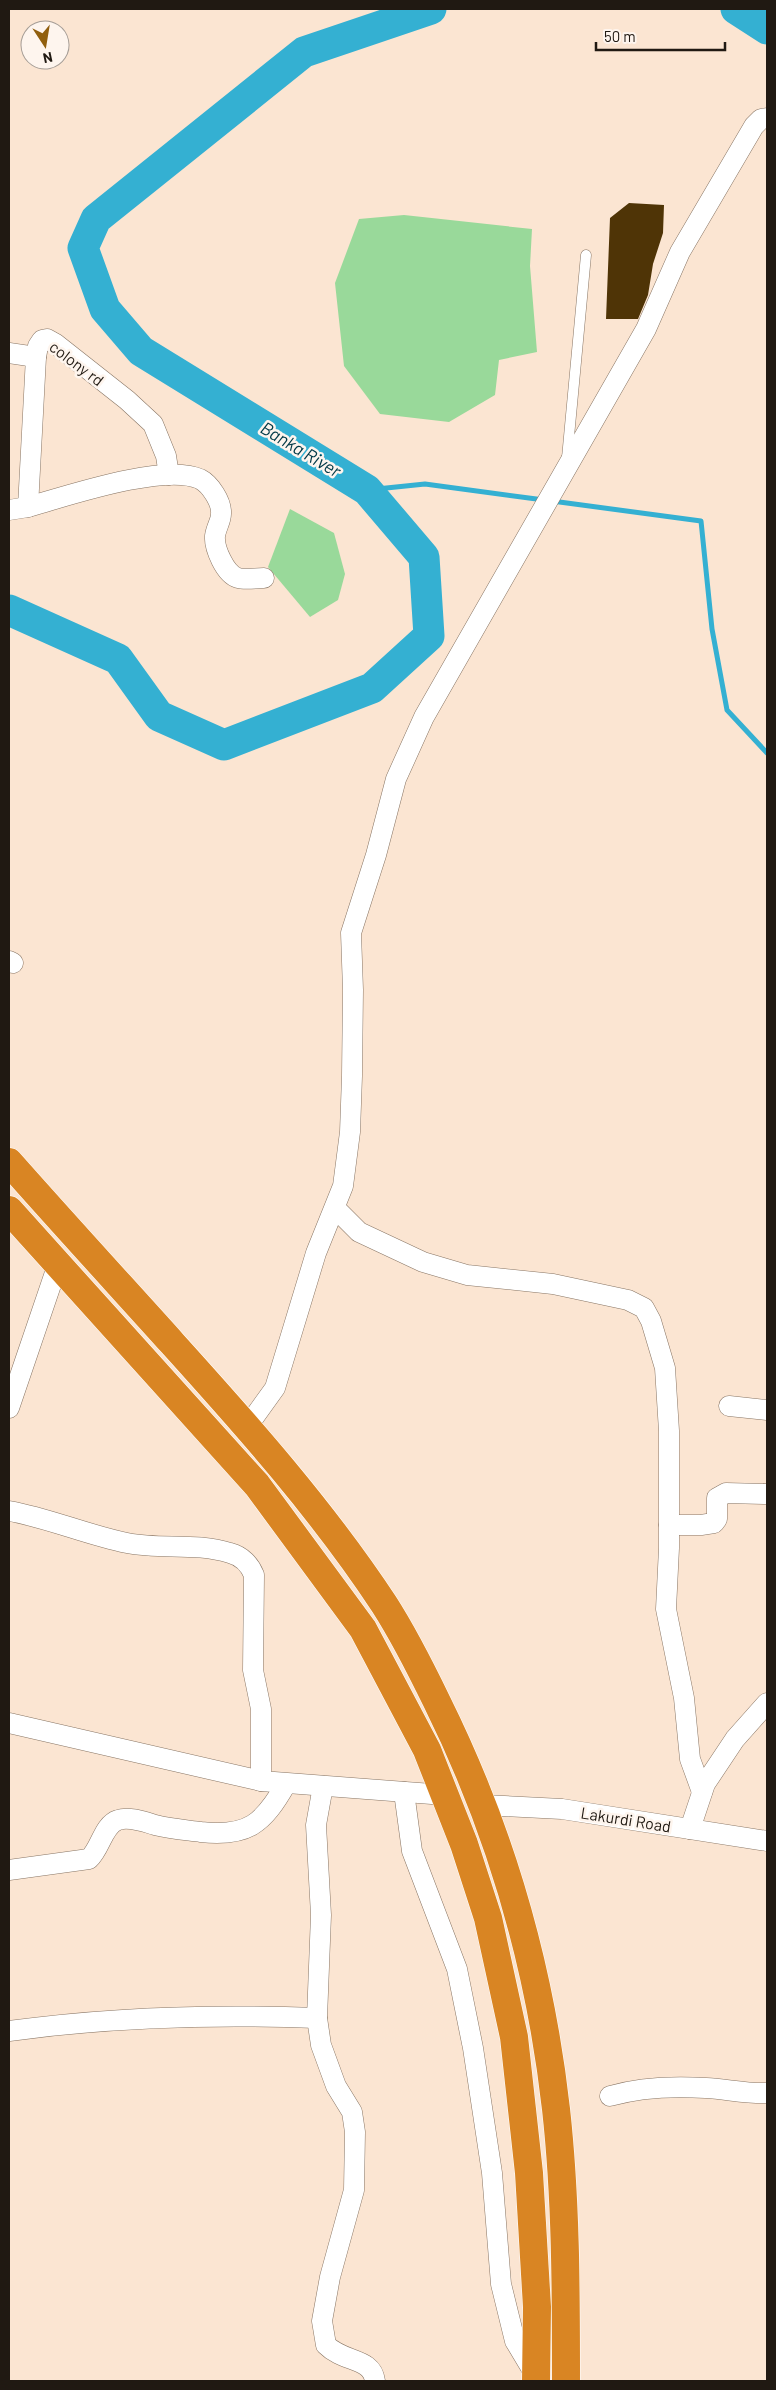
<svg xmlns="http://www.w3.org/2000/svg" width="776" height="2390" viewBox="0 0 776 2390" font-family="Barlow,sans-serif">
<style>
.green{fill:#99d99a}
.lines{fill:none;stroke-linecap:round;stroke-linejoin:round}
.stream{stroke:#34b0d2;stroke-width:5}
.river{stroke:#34b0d2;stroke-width:31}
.building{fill:#4f3406}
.lane-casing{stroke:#887564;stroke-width:11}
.street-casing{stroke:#887564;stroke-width:21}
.highway-casing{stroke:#fff;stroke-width:29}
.lane{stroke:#fff;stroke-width:10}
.street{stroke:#fff;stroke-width:20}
.highway{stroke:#d98523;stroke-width:28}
.labels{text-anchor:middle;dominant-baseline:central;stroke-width:5;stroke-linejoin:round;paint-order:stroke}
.street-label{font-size:16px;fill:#201912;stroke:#fef5ee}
.water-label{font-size:18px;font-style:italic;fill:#013947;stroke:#fef5ee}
</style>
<rect width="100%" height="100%" fill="#fbe5d2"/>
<g class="green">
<polygon points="404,215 532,229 530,266 537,352 499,360 495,395 449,422 380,414 344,366 335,283 359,219"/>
<polygon points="290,509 334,533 345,574 338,600 310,617 268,567"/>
</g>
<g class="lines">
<g class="stream">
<polyline points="367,490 425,484 544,500"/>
<polyline points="552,501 701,521 712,629 727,710 767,753"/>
</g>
<g class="river">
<polyline points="736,9 767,29"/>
<polyline points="9,610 118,659 159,716 224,745 372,688 429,636 424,557 367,490 141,351 105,309 83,248 96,219 304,52 431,9"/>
</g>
</g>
<polygon class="building" points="629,203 664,205 663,233 653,264 648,295 638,319 606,319 610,218"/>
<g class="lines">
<defs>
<polyline id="lane" points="567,458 586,255"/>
<g id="street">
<polyline points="9,353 36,357"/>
<polyline points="28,507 36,357 38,346 42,340 47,339 56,344 127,400 153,424 166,456 169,475"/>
<path d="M9,510l19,-3c39,-11 136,-44 172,-28 10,5 22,23 21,35 0,7 -5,14 -6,22 -1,12 10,38 23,42 7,2 18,0 26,0"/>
<polyline points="9,961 13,963"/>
<polyline points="335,1208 359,1232 423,1262 467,1275 553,1284 628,1300 644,1308 651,1321 665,1368 669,1431 669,1548 666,1609 684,1698 690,1759 702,1792"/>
<polyline points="729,1406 767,1410"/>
<polyline points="9,1408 58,1264"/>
<polyline points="247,1427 275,1388 316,1253 343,1186 350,1132 352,1076 353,990 351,933 376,855 396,779 424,717 646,329 680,252 754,126 761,119 767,118"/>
<path d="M9,1511c40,7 78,24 118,32 35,7 68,-1 103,10 12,3 20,12 24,22l-1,95 8,39v72"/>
<polyline points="669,1525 701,1525 714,1523 717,1519 717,1498 726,1493 767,1494"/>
<polyline points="9,1723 261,1781 445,1795"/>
<path d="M323,1786l-7,39 5,90 -4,103 4,27 15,41 16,26 3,20 -1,58 -24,87 -8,44 4,24c18,18 46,12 49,36"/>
<polyline points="404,1792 412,1851 457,1969 473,2048 492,2173 501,2284 515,2341 536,2376"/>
<polyline points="483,1805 562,1809 767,1841"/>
<polyline points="690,1829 705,1784 735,1739 767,1703"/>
<path d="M9,1870l80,-11c12,-11 14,-34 29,-39 11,-4 27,2 37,5 16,4 31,5 46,7 47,5 62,-8 85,-48"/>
<path d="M9,2031c102,-14 205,-17 308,-13"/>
<path d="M610,2096c31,-9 64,-10 96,-8 20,1 41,6 61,5"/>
</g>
<g id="highway">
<path d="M9,1162c54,61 109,121 164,182 75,83 149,166 211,260 20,31 37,65 53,98 64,129 103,265 119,407 10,90 10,182 10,272"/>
<polyline points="9,1210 257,1485 363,1629 427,1750 464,1844 488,1918 514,2037 529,2173 537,2307 536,2381"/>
</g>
</defs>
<use href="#lane" class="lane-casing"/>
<use href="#street" class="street-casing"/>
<use href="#highway" class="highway-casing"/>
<use href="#lane" class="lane"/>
<use href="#street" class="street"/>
<use href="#highway" class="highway"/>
</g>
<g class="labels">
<g class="street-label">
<text transform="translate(77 363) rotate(37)">colony rd</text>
<text transform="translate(626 1819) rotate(9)">Lakurdi Road</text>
</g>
<g class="water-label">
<text transform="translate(301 449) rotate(31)">Banka River</text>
</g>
</g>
<rect width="776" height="2390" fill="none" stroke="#201912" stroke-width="20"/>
<g transform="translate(45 45) rotate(168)"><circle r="24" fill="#fef5ee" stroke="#a59d96"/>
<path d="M0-4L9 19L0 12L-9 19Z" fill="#915f0e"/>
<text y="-8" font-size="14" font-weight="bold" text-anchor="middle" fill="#201912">N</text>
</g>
<path d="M596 42v8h129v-8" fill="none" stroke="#201912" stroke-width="2.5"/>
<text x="604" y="42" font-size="15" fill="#201912" stroke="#fef5ee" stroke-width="4" paint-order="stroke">50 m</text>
</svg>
